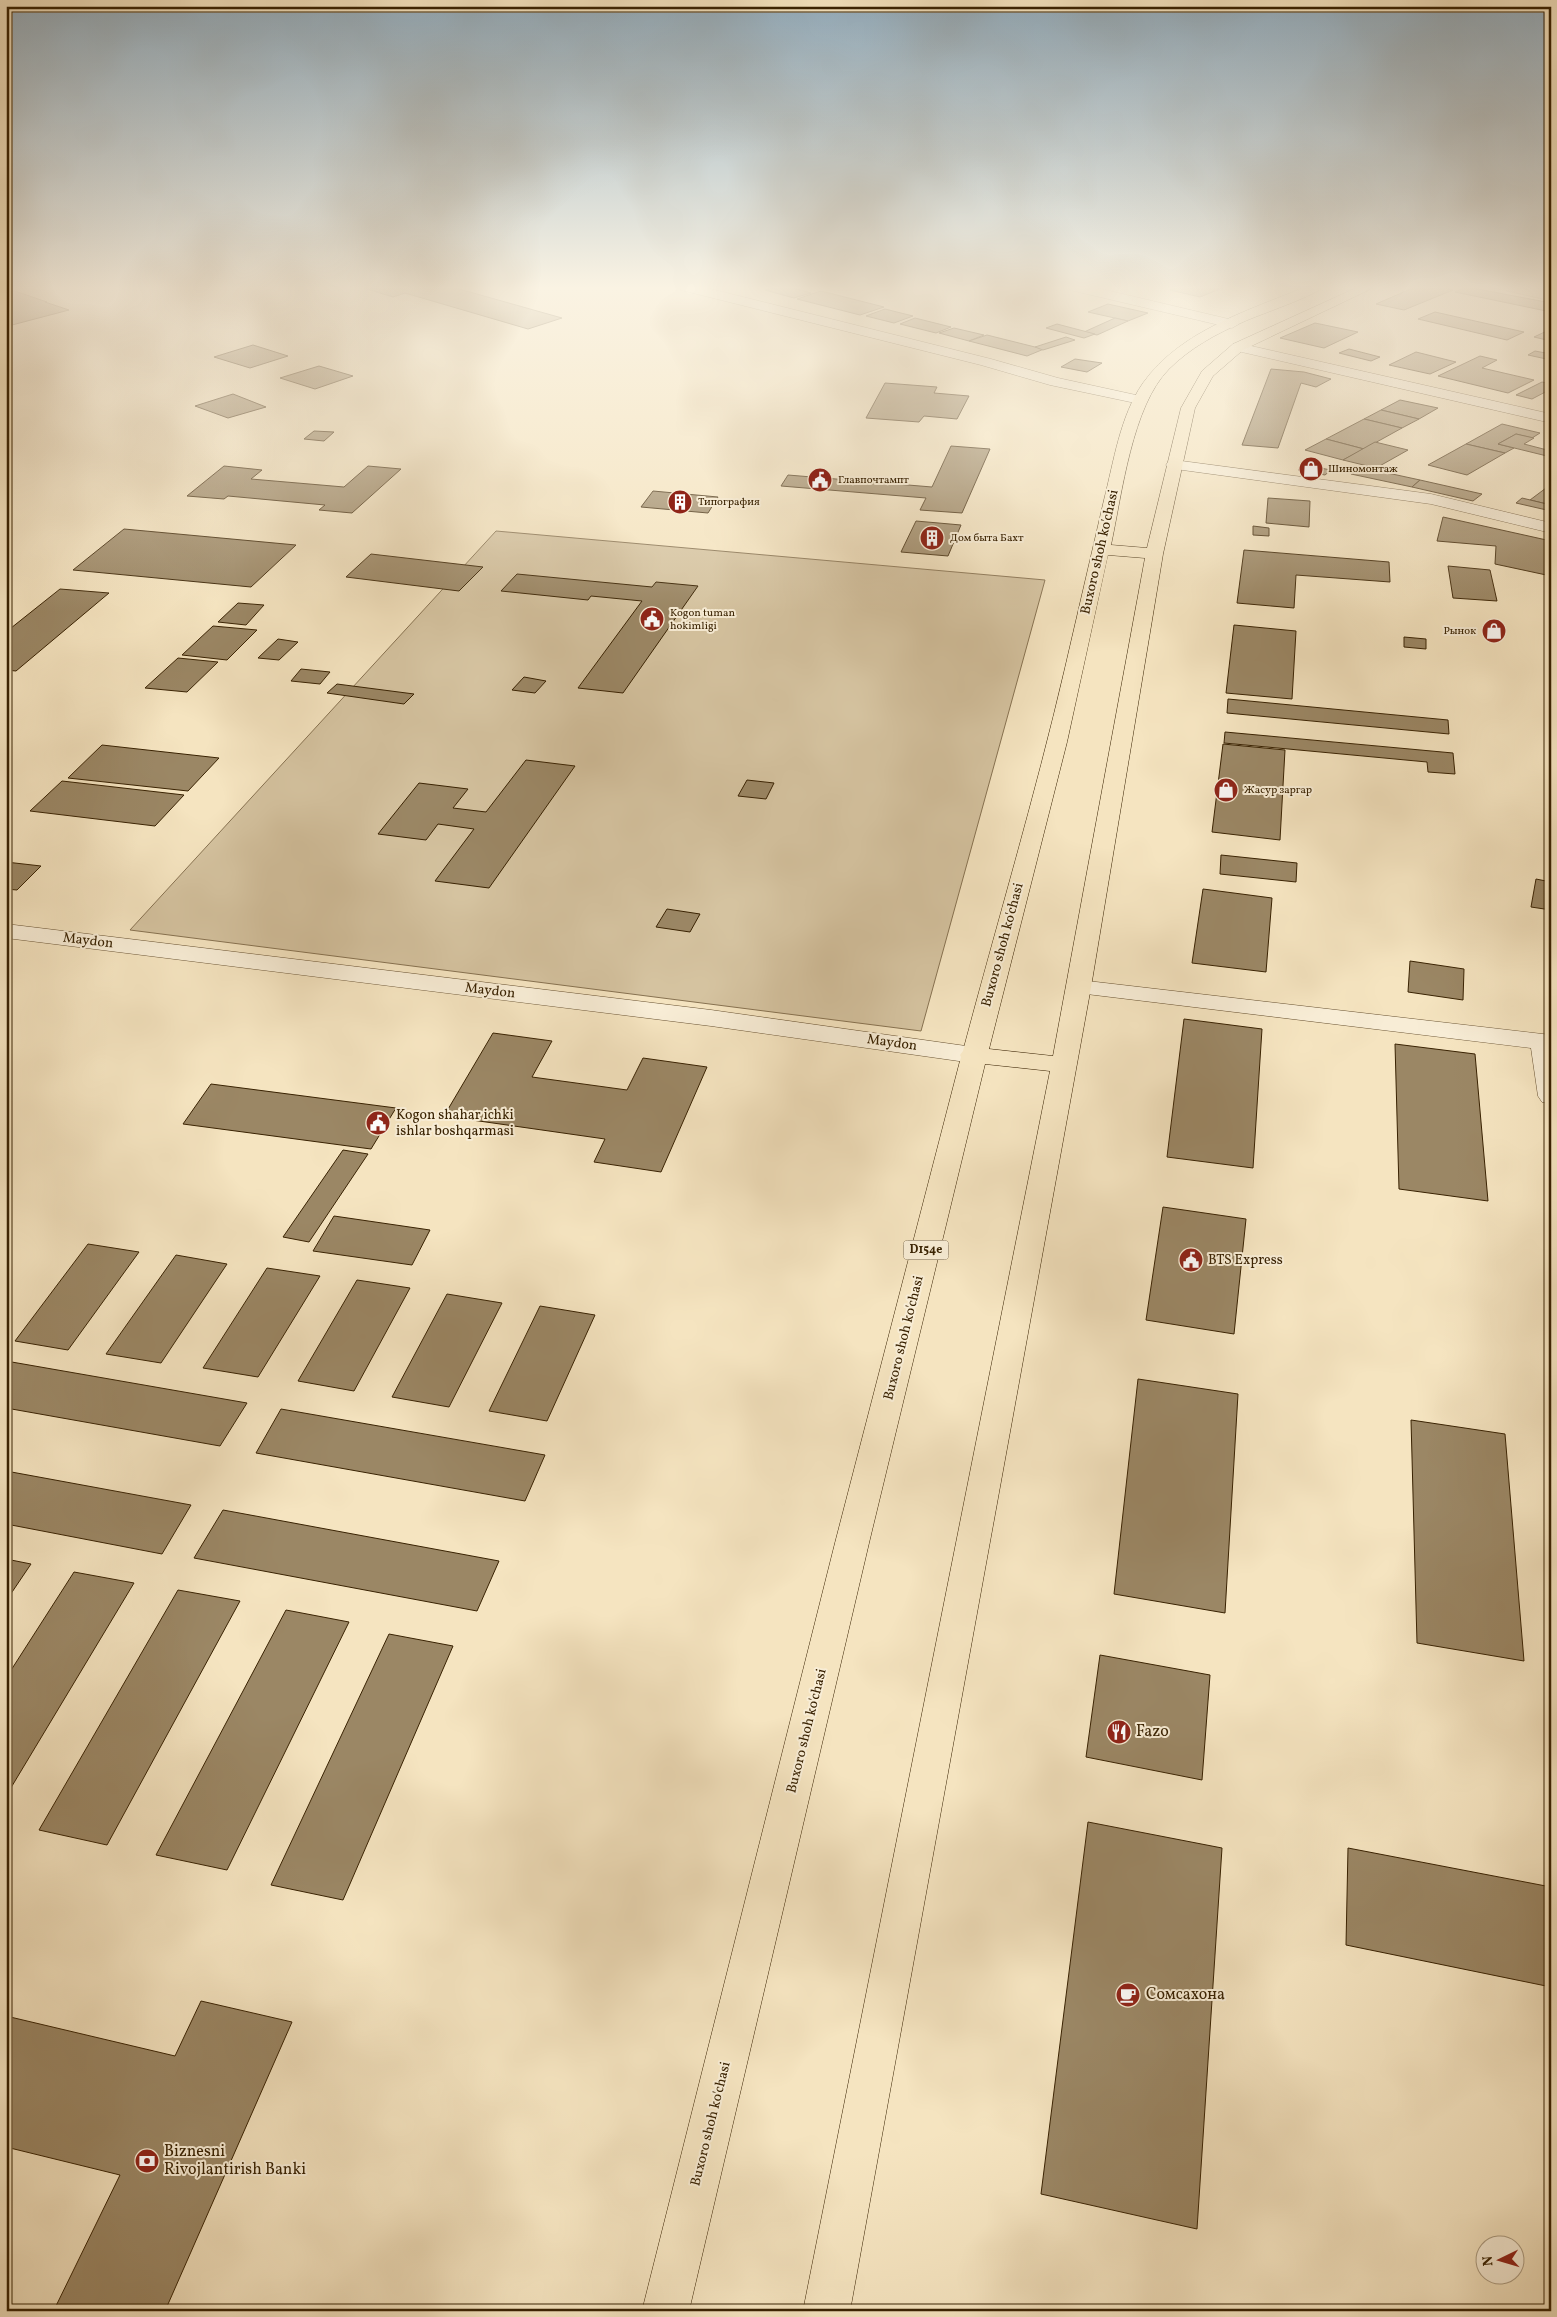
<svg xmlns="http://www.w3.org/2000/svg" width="1557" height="2317" viewBox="0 0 1557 2317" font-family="Vollkorn,serif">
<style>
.green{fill:#d5c3a0;stroke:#877251}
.building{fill:#9b8765;stroke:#392202}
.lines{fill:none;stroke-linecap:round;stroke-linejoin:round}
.minor-casing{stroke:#685232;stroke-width:1}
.major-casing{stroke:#392202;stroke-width:1}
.minor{fill:#f8edd6;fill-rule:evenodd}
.major{fill:#f5e4c0;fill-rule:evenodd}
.labels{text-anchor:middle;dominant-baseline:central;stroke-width:4;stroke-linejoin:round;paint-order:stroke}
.far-poi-label{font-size:11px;fill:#392202;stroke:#f8edd6;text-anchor:start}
.shield{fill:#f8edd6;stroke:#725f42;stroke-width:1}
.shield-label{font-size:12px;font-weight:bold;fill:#392202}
.street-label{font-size:14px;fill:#392202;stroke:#f8edd6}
.poi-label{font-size:14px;fill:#392202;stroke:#f8edd6;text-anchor:start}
.near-poi-label{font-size:16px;fill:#392202;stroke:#f8edd6;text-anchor:start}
</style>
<rect width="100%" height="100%" fill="#f5e4c0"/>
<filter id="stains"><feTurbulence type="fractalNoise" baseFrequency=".004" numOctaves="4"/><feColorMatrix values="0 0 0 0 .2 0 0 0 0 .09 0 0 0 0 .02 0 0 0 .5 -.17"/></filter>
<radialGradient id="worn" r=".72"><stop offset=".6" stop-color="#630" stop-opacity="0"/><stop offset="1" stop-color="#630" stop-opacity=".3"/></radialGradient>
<g class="green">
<polygon points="1490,287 1551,287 1551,301"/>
<polygon points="496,531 1045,580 921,1031 130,930"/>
</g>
<g class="building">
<polygon points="452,287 562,318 528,329 405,293 393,297 364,288"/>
<polygon points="775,287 790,287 811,293 794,298 765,290"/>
<polygon points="1176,287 1225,287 1200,297 1170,290"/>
<polygon points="1415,287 1443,287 1453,290 1404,310 1376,304"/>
<polygon points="1467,287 1551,303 1551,312 1455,292"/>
<polygon points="6,288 47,302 45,302 69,310 12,325 6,323 6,312 11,311 6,309"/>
<polygon points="821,291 884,307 860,315 797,299"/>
<polygon points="1108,304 1148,313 1128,321 1088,312"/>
<polygon points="885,309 913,316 894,323 866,316"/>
<polygon points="1435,312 1524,332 1507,340 1418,319"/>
<polygon points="915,318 951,327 936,333 900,324"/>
<polygon points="1115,318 1128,321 1097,335 1084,332"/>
<polygon points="1315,323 1358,332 1324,348 1280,338"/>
<polygon points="1057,324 1095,334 1084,338 1046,328"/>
<polygon points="954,328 984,335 969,341 939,333"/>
<polygon points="1551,329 1551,341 1534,337"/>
<polygon points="987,335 1035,347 1044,349 1027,356 969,341"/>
<polygon points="1066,337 1075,340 1043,350 1035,347"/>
<polygon points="253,345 288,356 250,368 214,357"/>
<polygon points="1349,349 1380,357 1371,361 1339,353"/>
<polygon points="1535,351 1551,354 1551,360 1528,355"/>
<polygon points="1416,352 1456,362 1430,374 1389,365"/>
<polygon points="1480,356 1497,360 1482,368 1534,380 1508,393 1438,376"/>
<polygon points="1075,359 1102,363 1087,372 1061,367"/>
<polygon points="319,366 353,376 315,389 280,378"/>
<polygon points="1271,369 1304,372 1331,379 1316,387 1301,383 1278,448 1242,445"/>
<polygon points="1542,382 1551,384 1551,389 1532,399 1516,395"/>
<polygon points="885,383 937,387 934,393 969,396 957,419 924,416 919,422 866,418"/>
<polygon points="233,394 266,407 228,418 195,406"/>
<polygon points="1400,400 1438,408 1419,419 1381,410"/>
<polygon points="1381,410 1419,419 1402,428 1364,419"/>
<polygon points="1364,419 1402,428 1364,449 1326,439"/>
<polygon points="1502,424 1540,433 1532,438 1516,434 1498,444 1514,448 1505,453 1466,444"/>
<polygon points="314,431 334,432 324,441 304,439"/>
<polygon points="1516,434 1534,438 1524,444 1551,451 1551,457 1498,444"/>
<polygon points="1326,439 1364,449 1343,460 1305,450"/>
<polygon points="1375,442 1408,450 1376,468 1343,460"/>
<polygon points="1466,444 1505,453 1467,475 1428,465"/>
<polygon points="951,446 990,449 962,513 920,510 926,498 781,486 788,475 932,487"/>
<polygon points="1304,465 1331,470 1325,475 1298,470"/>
<polygon points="224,466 262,470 251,479 344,487 368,466 401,469 352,513 319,510 325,505 228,496 224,499 187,496"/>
<polygon points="1360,467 1420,480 1412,487 1351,474"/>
<polygon points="1420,480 1482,494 1473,501 1412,487"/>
<polygon points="1546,488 1551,489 1551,505 1530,500"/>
<polygon points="653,491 718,497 708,513 641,507"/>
<polygon points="1268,498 1310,501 1309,527 1266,523"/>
<polygon points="1522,498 1551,505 1551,511 1516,503"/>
<polygon points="1443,517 1551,541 1551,576 1495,564 1496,546 1437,541"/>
<polygon points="916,521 961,525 948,556 901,552"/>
<polygon points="1253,526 1269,528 1269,536 1253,535"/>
<polygon points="124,529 296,545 251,587 73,570"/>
<polygon points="1244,550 1389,562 1390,582 1296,575 1294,608 1237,603"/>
<polygon points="371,554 483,567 459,591 346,577"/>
<polygon points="1448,566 1490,570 1497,601 1453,598"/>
<polygon points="517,574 652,587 656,582 698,586 623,693 578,688 642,601 591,596 588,600 501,591"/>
<polygon points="60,589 109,593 16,671 6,670 6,632"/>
<polygon points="238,603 264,605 246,625 218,622"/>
<polygon points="1234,625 1296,631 1292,699 1226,693"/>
<polygon points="213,626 257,630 227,660 182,655"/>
<polygon points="1404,637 1426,639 1426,649 1404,647"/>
<polygon points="278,639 298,642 279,660 258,658"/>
<polygon points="178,658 218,662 187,692 145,688"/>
<polygon points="301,669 330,672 320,684 291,681"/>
<polygon points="524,677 546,681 535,693 512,690"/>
<polygon points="337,684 414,694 404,704 327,693"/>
<polygon points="1228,699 1448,720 1449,734 1227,713"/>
<polygon points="1225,732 1453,753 1455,774 1428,772 1427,762 1224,743"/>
<polygon points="1223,744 1285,750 1280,840 1212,832"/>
<polygon points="102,745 219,758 188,791 68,778"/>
<polygon points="526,760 575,766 489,888 435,881 474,829 438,824 426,840 378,834 419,783 468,789 453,808 486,812"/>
<polygon points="747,780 774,783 766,799 738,796"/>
<polygon points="62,781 184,795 155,826 30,811"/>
<polygon points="1221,855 1297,863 1296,882 1220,874"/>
<polygon points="6,862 41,866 17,890 6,889"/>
<polygon points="1536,879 1551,882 1551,910 1531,907"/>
<polygon points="1203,889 1272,898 1266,972 1192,963"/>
<polygon points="667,909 700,914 690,932 656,927"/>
<polygon points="1410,961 1464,969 1463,1000 1408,992"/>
<polygon points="1184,1019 1262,1029 1253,1168 1167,1157"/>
<polygon points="493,1033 552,1041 532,1077 627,1090 643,1058 707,1067 661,1172 594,1162 605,1139 444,1116"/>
<polygon points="1395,1044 1475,1054 1488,1201 1399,1189"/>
<polygon points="211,1084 396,1108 371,1149 183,1124"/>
<polygon points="343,1150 368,1154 309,1242 283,1237"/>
<polygon points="1163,1207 1246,1219 1234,1334 1146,1320"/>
<polygon points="334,1216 430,1230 412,1265 313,1251"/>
<polygon points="88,1244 139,1252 68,1350 15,1341"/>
<polygon points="176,1255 227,1264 161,1363 106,1354"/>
<polygon points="267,1268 320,1276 258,1377 203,1368"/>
<polygon points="357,1280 410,1288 354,1391 298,1381"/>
<polygon points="447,1294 502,1303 449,1407 392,1397"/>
<polygon points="540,1306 595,1315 547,1421 489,1411"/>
<polygon points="6,1361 247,1403 220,1446 6,1408"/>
<polygon points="1138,1379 1238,1394 1225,1613 1114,1594"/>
<polygon points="281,1409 545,1455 525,1501 256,1453"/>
<polygon points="1411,1420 1505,1434 1524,1661 1417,1643"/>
<polygon points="6,1471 191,1505 162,1554 6,1524"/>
<polygon points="223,1510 499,1561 477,1611 194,1558"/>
<polygon points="6,1559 31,1564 6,1601"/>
<polygon points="74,1572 134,1583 6,1796 6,1678"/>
<polygon points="178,1590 240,1601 107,1845 39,1830"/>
<polygon points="286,1610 349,1622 227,1870 156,1855"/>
<polygon points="389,1634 453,1646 343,1900 271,1885"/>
<polygon points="1100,1655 1210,1675 1202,1780 1086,1757"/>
<polygon points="1088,1822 1222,1848 1197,2229 1041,2194"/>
<polygon points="1348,1848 1551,1887 1551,1987 1346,1945"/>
<polygon points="201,2001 292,2022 165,2311 54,2310 120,2175 6,2147 6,2016 175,2056"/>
</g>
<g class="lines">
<defs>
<g id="minor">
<polygon points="680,287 703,287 991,359 1058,378 1145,397 1147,400 1140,404 1050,385 981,365 681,290"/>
<polygon points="1069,287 1093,287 1237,321 1239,324 1232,328 1070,290"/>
<polygon points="1238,343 1551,414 1551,423 1233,350 1231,347 1233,344"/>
<polygon points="1174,460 1431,494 1551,523 1551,533 1431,504 1168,468 1166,465 1168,462"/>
<polygon points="6,924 711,1010 973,1047 982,1050 986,1055 982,1060 973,1063 711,1026 6,938"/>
<polygon points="1079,980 1551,1035 1551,1104 1542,1102 1538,1096 1531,1048 1070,992 1067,987 1070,982"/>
</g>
<path id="major" d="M1305,287h18c-8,9 -65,28 -80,35 -27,12 -53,26 -74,47 -37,37 -47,125 -58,176l36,3 34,-140 21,-37 31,-27 125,-57h17l-132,63 -30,26 -18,32 -32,146 -72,433 -241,1324h-47l247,-1240 -65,-7 -116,479 -180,768h-47l193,-768 126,-486 -1,-2 3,-4c34,-128 72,-254 102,-383 13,-56 26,-112 39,-168 10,-39 16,-84 39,-117 38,-53 105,-72 162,-96zM1108,555l37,3 -92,498 -64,-7 78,-307z"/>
</defs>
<use href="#minor" class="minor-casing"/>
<use href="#major" class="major-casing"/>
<use href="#minor" class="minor"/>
<use href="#major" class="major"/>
</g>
<linearGradient id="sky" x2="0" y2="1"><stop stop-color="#93adbe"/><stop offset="0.47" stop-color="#faf3e3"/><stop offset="1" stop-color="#faf3e3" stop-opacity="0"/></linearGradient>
<rect width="1557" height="612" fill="url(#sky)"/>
<defs>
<symbol id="shop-disc" viewBox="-11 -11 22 22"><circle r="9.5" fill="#8f2418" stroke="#f8edd6"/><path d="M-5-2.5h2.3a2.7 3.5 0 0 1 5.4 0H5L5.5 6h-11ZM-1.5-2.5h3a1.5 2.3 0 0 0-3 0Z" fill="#fff"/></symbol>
<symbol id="civic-disc" viewBox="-11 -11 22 22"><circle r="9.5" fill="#8f2418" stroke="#f8edd6"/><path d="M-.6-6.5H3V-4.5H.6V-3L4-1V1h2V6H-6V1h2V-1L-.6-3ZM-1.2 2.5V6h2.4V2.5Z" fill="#fff"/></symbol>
<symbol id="building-disc" viewBox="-11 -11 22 22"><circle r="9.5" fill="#8f2418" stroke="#f8edd6"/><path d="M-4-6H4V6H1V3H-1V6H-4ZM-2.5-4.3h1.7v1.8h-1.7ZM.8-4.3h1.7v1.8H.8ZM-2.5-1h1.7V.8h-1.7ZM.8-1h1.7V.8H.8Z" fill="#fff"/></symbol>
<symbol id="restaurant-disc" viewBox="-11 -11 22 22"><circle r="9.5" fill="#8f2418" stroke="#f8edd6"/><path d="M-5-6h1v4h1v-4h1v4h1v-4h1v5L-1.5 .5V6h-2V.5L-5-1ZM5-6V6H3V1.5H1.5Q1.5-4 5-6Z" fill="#fff"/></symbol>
<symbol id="cafe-disc" viewBox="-11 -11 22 22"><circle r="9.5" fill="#8f2418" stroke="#f8edd6"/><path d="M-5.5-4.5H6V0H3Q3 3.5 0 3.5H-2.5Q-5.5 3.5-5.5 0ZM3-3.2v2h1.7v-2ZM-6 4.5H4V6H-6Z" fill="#fff"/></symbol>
<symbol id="bank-disc" viewBox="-11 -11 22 22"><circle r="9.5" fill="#8f2418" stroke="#f8edd6"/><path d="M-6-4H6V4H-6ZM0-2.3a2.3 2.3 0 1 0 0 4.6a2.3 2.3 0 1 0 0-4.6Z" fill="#fff"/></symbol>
</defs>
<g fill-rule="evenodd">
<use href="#shop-disc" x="1297" y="455" width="28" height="28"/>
<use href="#civic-disc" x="806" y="466" width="28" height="28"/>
<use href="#building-disc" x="666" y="488" width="28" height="28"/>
<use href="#building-disc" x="918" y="524" width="28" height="28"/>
<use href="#civic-disc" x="638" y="605" width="28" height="28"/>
<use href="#shop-disc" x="1480" y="617" width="28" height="28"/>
<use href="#shop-disc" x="1212" y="776" width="28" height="28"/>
<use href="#civic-disc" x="364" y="1109" width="28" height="28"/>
<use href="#civic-disc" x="1177" y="1246" width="28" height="28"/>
<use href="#restaurant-disc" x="1105" y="1718" width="28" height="28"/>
<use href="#cafe-disc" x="1114" y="1981" width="28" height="28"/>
<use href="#bank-disc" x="133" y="2147" width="28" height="28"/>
</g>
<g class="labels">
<g class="far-poi-label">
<text x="1328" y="469">Шиномонтаж</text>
<text x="838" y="480">Главпочтампт</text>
<text x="698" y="502">Типография</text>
<text x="950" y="538">Дом быта Бахт</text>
<text x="670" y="613">Kogon tuman<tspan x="670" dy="13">hokimligi</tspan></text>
<text x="1476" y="631" text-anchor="end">Рынок</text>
<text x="1244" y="790">Жасур заргар</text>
</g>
<rect class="shield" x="903.5" y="1240.5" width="45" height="19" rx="4"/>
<g class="shield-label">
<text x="926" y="1250">D154e</text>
</g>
<g class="street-label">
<text transform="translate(1100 552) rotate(-77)">Buxoro shoh ko'chasi</text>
<text transform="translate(88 941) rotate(7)">Maydon</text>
<text transform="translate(1003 945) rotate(-75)">Buxoro shoh ko'chasi</text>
<text transform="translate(490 991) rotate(7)">Maydon</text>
<text transform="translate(892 1043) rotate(8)">Maydon</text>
<text transform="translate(904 1338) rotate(-76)">Buxoro shoh ko'chasi</text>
<text transform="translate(807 1731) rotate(-76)">Buxoro shoh ko'chasi</text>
<text transform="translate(711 2124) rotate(-76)">Buxoro shoh ko'chasi</text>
</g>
<g class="poi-label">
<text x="396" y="1115">Kogon shahar ichki<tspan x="396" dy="16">ishlar boshqarmasi</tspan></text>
<text x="1208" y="1260">BTS Express</text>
</g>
<g class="near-poi-label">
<text x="1136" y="1732">Fazo</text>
<text x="1146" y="1995">Сомсахона</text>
<text x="164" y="2152">Biznesni<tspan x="164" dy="18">Rivojlantirish Banki</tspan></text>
</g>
</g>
<rect width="1557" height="2317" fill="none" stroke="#f5e4c0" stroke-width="25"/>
<rect x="8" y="8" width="1542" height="2302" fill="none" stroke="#392202" stroke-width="2.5"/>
<rect x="12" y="12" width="1532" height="2292" fill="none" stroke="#392202"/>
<g transform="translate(1500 2260) rotate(265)"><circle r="24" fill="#f8edd6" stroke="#ac9c81"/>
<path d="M0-4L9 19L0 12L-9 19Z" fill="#8f2418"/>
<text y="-8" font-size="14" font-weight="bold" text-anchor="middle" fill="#392202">N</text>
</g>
<rect width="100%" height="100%" filter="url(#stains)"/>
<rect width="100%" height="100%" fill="url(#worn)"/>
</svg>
